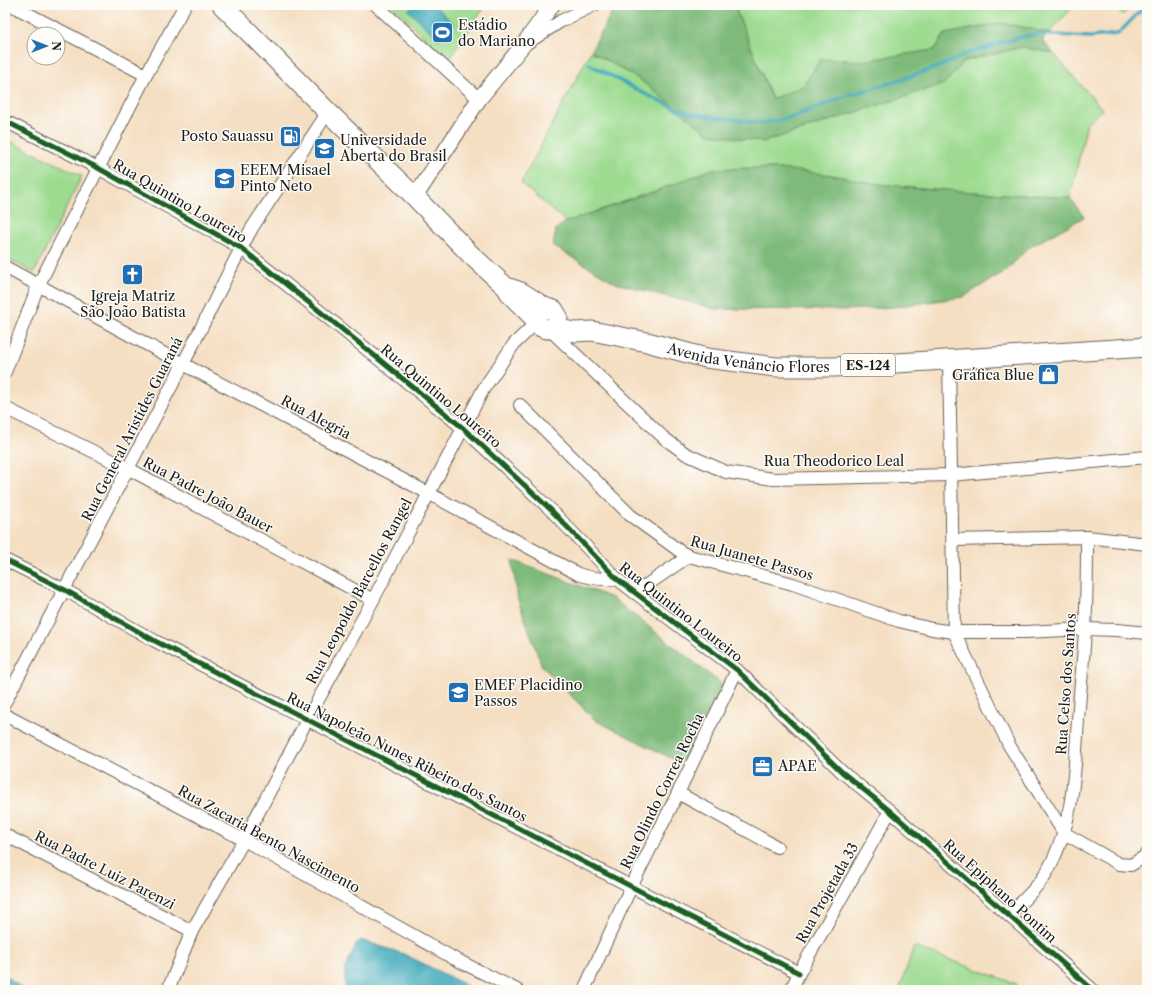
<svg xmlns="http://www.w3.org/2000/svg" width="1152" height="995" viewBox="0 0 1152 995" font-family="'Libre Caslon Text',serif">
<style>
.green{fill:#9ddb90;stroke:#5c7c56}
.forest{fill:#7ebb7a;stroke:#4d6c4b}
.water{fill:#3ca9bb;stroke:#2c626c}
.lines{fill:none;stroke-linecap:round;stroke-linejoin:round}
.stream{stroke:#3ca9bb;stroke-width:3.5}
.minor-casing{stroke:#686056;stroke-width:14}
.tertiary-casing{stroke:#686056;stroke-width:17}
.primary-casing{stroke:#686056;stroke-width:21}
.minor{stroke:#fff;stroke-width:12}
.tertiary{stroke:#fff;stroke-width:15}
.primary{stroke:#fff;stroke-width:19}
.cycleway-casing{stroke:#fdfcf7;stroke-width:8}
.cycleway{stroke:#1b5e20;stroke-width:5}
.labels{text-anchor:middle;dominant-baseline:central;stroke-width:3;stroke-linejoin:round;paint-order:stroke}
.shield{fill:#fdfcf7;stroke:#605f5e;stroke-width:1}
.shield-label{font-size:13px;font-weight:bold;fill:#1c1c1c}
.poi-label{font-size:14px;fill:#1c1c1c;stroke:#fdfcf7;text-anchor:start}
.street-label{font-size:14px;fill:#1c1c1c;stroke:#fdfcf7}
</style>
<rect width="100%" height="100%" fill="#fdfcf7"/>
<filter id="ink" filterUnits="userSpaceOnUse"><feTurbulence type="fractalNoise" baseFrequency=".025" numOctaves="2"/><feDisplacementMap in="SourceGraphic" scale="8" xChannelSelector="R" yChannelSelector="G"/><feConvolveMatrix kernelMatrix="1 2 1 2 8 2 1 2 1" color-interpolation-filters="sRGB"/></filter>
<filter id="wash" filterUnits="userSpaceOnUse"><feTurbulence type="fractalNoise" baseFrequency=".012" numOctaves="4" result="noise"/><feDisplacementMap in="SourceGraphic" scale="16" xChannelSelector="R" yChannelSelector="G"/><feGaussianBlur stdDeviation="0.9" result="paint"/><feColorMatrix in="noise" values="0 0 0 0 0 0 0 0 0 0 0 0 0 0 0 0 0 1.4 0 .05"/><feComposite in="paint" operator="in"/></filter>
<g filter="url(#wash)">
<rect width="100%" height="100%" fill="#f5dfc3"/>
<g class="green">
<polygon points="391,5 486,5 448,60"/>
<polygon points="734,5 1075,5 1049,33 1002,23 934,50 862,61 821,59 803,87 772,99"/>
<polygon points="1112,5 1131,5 1123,15"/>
<polygon points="1022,47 1053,53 1103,110 1087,123 1070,198 957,191 876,184 831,175 771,168 713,169 661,189 566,222 521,183 591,51 639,79 763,142 944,84 964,61"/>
<polygon points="5,139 82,176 34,273 5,257"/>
<polygon points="914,947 1017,984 1014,990 899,990"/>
</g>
<g class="forest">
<polygon points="624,5 734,5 772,99 803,86 821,59 862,61 934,50 945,34 1002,23 1049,33 1042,40 1053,53 1022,47 964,61 944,84 763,142 709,134 639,79 591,51 613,10"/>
<path d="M749,168c27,0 55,3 82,7 16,2 32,7 48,9 64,7 127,10 191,14l14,19 -56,31 -21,22 -44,27 -69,10 -48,3 -131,-1 -99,-26 -63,-37 3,-17 10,-7 95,-33 52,-20z"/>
<polygon points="512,560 612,598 723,685 681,763 595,720 542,666 518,600"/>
</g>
<g class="water">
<polygon points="413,5 434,5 454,24 439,40 408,10"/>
<polygon points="361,940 404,954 464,984 470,990 345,990 345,968 357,943"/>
<polygon points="5,975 24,990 5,990"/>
</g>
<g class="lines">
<polyline class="stream" points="589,64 645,94 677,109 699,115 764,123 793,117 846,96 900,80 941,66 966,54 1013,39 1038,34 1091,37 1118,34 1146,5"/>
</g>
</g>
<g filter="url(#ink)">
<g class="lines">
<defs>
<g id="minor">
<polyline points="11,5 146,75"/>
<polyline points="376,5 479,99"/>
<polyline points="527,43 561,21 594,5"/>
<polyline points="5,121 98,168 241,248 348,334 463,428 520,481 551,510 617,579 737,670 842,772 890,811 1093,990"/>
<path d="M5,267l178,97 245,129 150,81c14,5 25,6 39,5"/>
<polyline points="549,329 664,438 686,454 726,472 773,479 951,475 1147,457"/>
<polyline points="949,360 954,632 1009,745 1064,833 1119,864 1131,865 1144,857 1147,854"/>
<polyline points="5,372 38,286 146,75 185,5"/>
<polyline points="520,405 630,515 681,552 689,556 793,584 899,621 932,629 954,632 1026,632 1085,629 1117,630 1147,633"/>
<polyline points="5,408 129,469 373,600"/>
<polyline points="953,540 1087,537 1147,544"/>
<polyline points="5,560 65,590 155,641 799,973"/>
<polyline points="635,593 689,556"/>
<path d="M5,702c60,-112 119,-224 177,-336 24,-46 45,-93 70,-138l76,-116"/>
<polyline points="5,715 244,840 455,959 517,990"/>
<polyline points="678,793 777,847"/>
<polyline points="5,835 192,931"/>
<path d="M1009,915c13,-14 28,-26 38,-43 30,-54 27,-107 32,-165 2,-27 5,-53 6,-79 2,-30 2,-61 2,-91"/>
<polyline points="168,990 192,931 244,840 307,720 373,600 484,388 514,344 537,322"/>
<polyline points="584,990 631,887 678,793 737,670"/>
<polyline points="791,990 799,973 890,811"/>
</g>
<polyline id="tertiary" points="415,197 479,99 523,45 552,5"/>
<g id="primary">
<polyline points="222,5 328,112 415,197 470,254 506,287 521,292 546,308"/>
<path d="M508,290l3,5 25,25 5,7c9,5 17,0 17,-10l-4,-7 -8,-2 -8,4 -2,8"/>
<path id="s1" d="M553,328l22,4 17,-1 55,11 59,16 70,9h58l313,-20"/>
</g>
</defs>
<use href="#minor" class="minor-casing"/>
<use href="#tertiary" class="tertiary-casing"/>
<use href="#primary" class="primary-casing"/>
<use href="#minor" class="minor"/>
<use href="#tertiary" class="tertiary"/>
<use href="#primary" class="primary"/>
<defs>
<g id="cycleway">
<polyline points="5,121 98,168 241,248 348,334 463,428 520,481 551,510 617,579 737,670 842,772 890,811 1093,990"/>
<polyline points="5,560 65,590 155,641 799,973"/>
</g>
</defs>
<use href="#cycleway" class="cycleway-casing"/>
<use href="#cycleway" class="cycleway"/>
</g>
</g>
<defs>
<symbol id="stadium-square" viewBox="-11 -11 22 22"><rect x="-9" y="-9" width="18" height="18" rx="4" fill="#1f6fb2" stroke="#fdfcf7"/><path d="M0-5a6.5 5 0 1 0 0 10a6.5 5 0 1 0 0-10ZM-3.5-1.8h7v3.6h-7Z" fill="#fff"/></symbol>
<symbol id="fuel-square" viewBox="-11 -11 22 22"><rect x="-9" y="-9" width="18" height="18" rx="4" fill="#1f6fb2" stroke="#fdfcf7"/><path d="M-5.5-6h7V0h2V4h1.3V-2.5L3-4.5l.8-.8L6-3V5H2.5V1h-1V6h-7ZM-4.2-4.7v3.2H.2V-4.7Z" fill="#fff"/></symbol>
<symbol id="university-square" viewBox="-11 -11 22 22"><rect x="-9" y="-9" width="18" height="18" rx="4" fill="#1f6fb2" stroke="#fdfcf7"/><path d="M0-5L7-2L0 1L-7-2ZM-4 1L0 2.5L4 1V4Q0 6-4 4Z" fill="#fff"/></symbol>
<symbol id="school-square" viewBox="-11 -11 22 22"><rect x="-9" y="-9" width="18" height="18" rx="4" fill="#1f6fb2" stroke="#fdfcf7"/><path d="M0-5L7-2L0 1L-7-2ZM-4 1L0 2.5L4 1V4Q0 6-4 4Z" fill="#fff"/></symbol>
<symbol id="church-square" viewBox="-11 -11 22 22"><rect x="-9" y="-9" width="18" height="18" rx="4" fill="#1f6fb2" stroke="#fdfcf7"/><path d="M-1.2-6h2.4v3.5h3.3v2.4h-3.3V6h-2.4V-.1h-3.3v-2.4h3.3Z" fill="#fff"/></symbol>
<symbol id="shop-square" viewBox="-11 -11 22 22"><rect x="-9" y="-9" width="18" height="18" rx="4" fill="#1f6fb2" stroke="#fdfcf7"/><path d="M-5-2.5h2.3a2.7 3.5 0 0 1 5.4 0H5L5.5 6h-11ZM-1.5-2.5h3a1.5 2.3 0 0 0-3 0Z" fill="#fff"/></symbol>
<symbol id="office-square" viewBox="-11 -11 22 22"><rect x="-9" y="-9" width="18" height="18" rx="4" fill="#1f6fb2" stroke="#fdfcf7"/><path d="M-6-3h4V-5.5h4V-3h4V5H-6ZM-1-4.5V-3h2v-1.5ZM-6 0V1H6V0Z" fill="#fff"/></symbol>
</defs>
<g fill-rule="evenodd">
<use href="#stadium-square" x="430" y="20" width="25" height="25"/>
<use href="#fuel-square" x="278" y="124" width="25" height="25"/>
<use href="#university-square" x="312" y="136" width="25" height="25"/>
<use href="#school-square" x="212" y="166" width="25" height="25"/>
<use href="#church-square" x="120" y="262" width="25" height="25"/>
<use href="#shop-square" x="1036" y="362" width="25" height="25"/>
<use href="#school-square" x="446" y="680" width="25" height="25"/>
<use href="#office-square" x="750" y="754" width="25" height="25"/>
</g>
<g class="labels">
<rect class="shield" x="841" y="354" width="54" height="22" rx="3"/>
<g class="shield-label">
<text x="868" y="365">ES-124</text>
</g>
<g class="poi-label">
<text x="458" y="25">Estádio<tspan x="458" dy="16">do Mariano</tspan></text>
<text x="274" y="136" text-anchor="end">Posto Sauassu</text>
<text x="340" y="140">Universidade<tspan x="340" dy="16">Aberta do Brasil</tspan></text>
<text x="240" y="170">EEEM Misael<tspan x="240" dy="16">Pinto Neto</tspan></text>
<text x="133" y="296" text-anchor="middle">Igreja Matriz<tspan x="133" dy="16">São João Batista</tspan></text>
<text x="1034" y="375" text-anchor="end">Gráfica Blue</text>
<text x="474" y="685">EMEF Placidino<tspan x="474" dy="16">Passos</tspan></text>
<text x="778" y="766">APAE</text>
</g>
<g class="street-label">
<text transform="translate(180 201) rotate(30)">Rua Quintino Loureiro</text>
<text stroke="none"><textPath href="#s1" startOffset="199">Avenida Venâncio Flores</textPath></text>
<text transform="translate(441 396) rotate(40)">Rua Quintino Loureiro</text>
<text transform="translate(316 417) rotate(28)">Rua Alegria</text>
<text transform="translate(132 429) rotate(-63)">Rua General Aristides Guaraná</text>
<text x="834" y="461">Rua Theodorico Leal</text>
<text transform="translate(208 495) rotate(28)">Rua Padre João Bauer</text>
<text transform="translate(752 558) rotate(16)">Rua Juanete Passos</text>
<text transform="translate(359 591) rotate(-62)">Rua Leopoldo Barcellos Rangel</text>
<text transform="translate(681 612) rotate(38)">Rua Quintino Loureiro</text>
<text transform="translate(1066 684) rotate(-86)">Rua Celso dos Santos</text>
<text transform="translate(407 757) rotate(27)">Rua Napoleão Nunes Ribeiro dos Santos</text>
<text transform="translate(662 791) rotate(-64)">Rua Olindo Correa Rocha</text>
<text transform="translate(269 839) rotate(29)">Rua Zacaria Bento Nascimento</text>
<text transform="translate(105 870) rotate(27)">Rua Padre Luiz Parenzi</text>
<text transform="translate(1000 891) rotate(42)">Rua Epiphano Pontim</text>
<text transform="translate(827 893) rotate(-61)">Rua Projetada 33</text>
</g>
</g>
<rect width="1152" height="995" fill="none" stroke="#fdfcf7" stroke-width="20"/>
<g transform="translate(46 46) rotate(90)"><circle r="19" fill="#fdfcf7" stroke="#a3a29f"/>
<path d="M0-3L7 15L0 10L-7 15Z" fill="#1f6fb2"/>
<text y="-6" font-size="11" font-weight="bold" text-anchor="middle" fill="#1c1c1c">N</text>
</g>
</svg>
